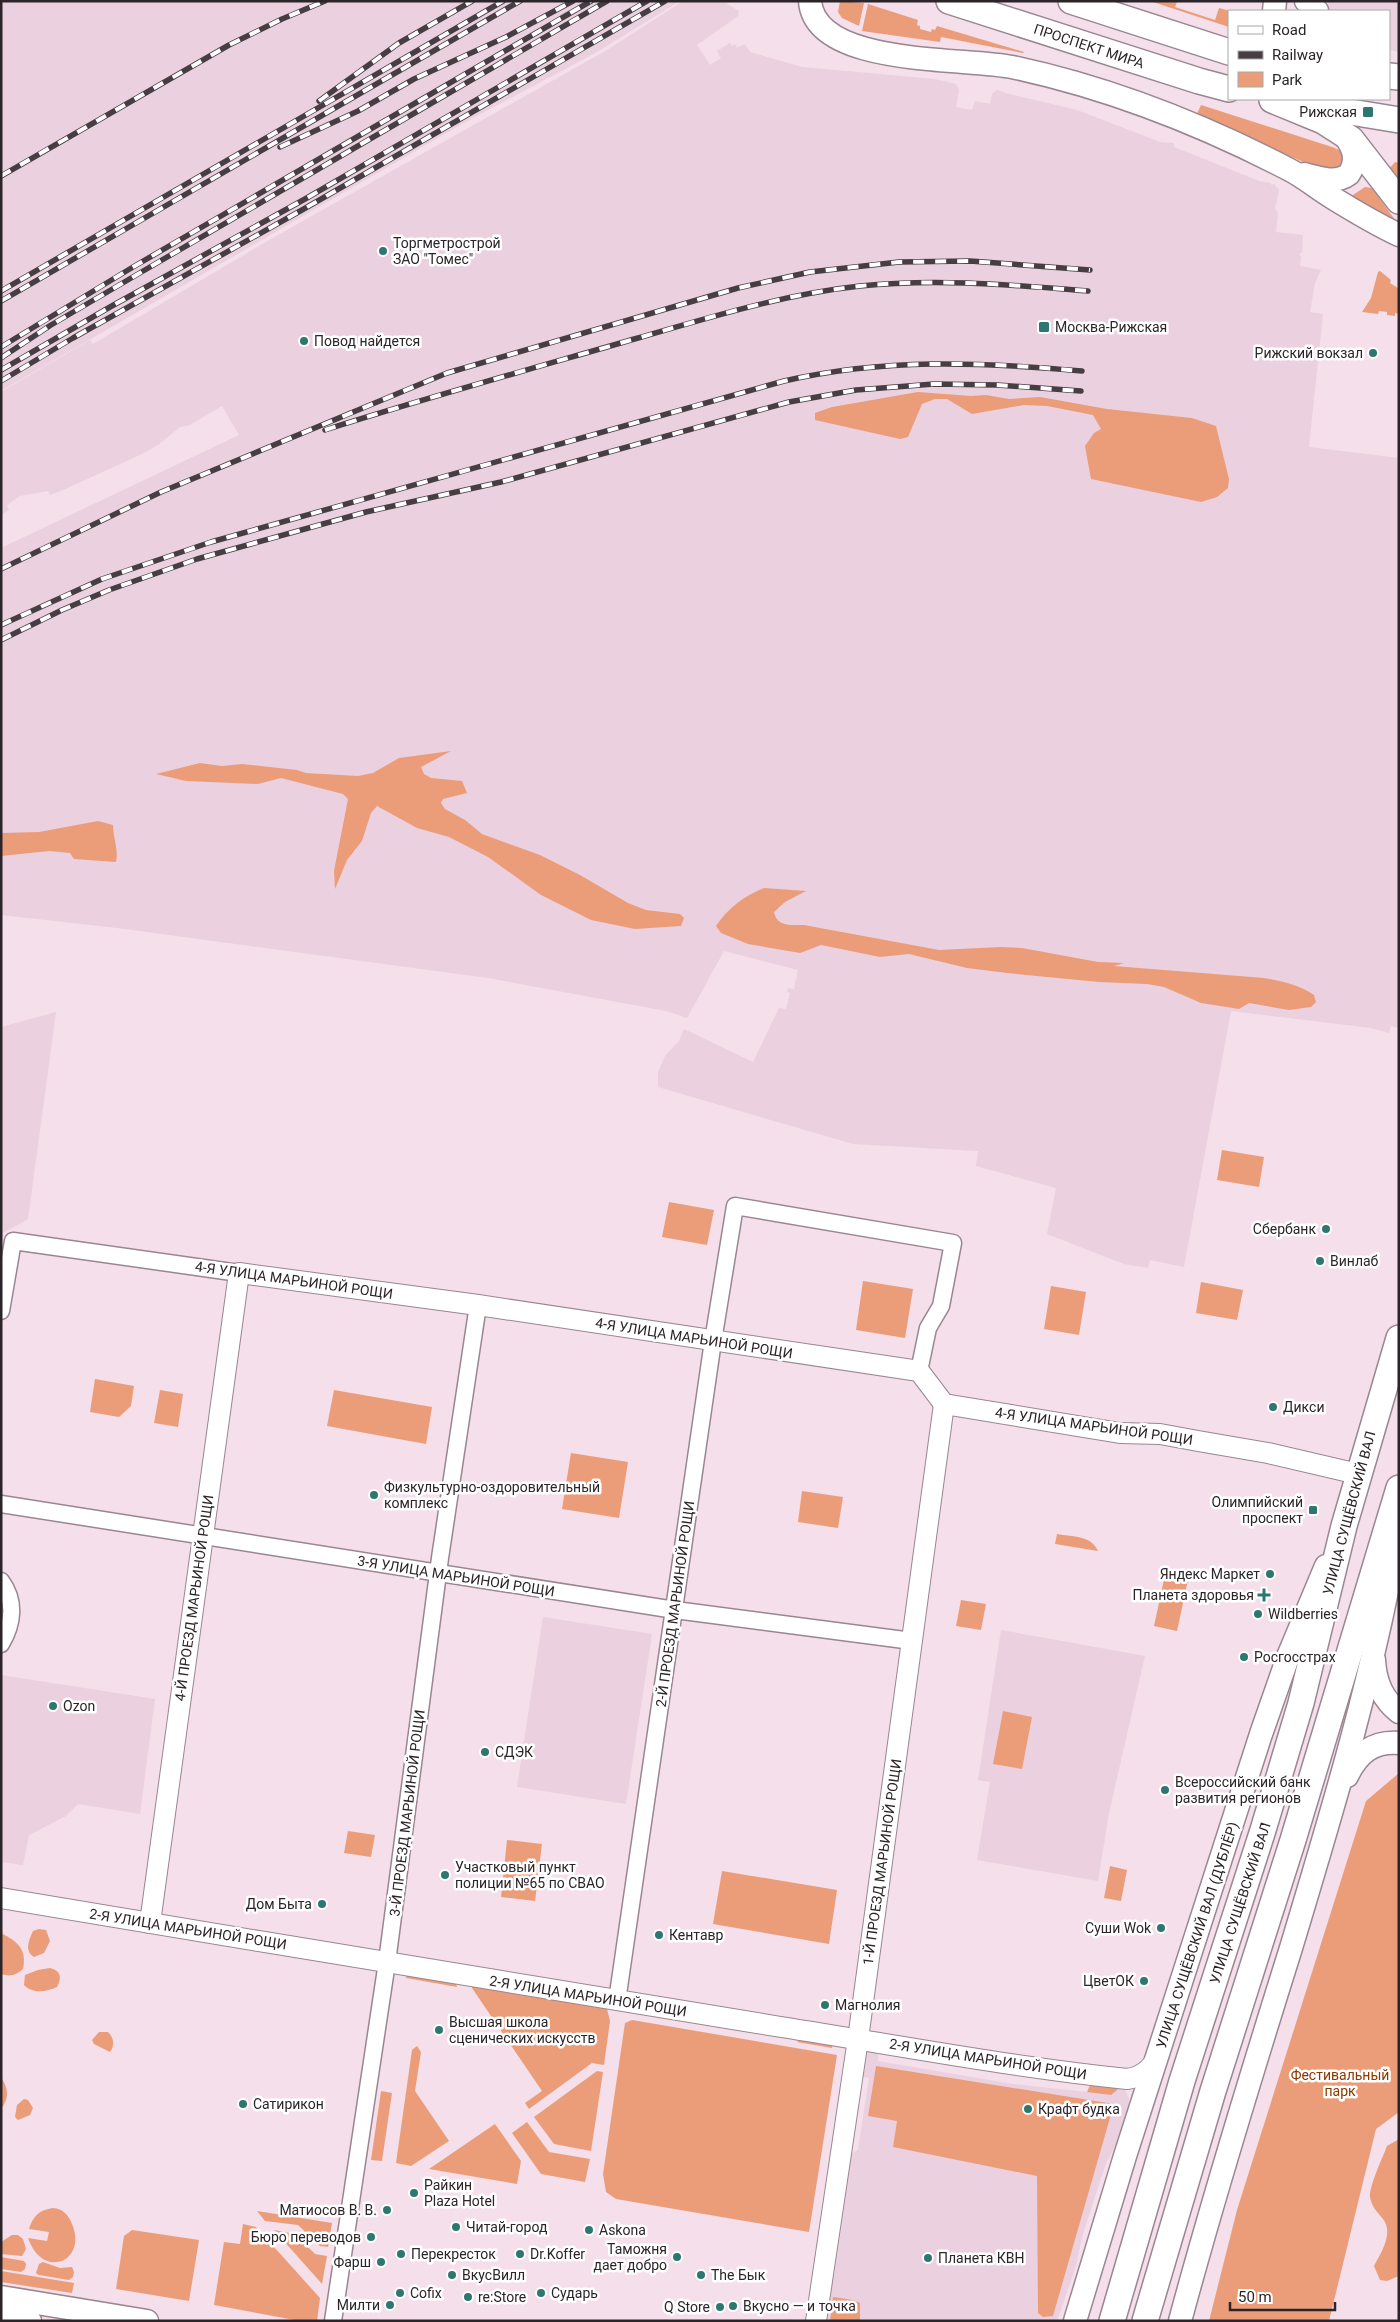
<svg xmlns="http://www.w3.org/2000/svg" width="1400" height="2322" viewBox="0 0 1400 2322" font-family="Roboto,sans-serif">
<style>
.built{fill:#ebd0df}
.green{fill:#eb9d79}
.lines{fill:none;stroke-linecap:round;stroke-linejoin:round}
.minor-casing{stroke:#998691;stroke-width:19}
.tertiary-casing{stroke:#998691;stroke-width:22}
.secondary-casing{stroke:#998691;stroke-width:25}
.primary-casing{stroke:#998691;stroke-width:28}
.minor{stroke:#fff;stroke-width:16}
.tertiary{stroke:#fff;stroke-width:20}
.secondary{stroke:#fff;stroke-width:22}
.primary{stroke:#fff;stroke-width:25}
.rail-casing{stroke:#473e44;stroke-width:5.5}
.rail{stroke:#fff;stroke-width:4;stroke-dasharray:11;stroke-linecap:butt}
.poi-dot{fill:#2e7670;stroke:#fff;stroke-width:2}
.labels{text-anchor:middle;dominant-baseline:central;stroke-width:5;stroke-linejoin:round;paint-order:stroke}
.street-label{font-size:14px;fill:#2b2428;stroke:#fff}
.poi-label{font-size:14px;fill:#2b2428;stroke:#fff;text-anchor:start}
.park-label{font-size:14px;fill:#8a3701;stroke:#fff}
</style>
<rect width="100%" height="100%" fill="#f4dfeb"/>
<g class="built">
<polygon points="1,1 680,1 597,52 462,124 1,391"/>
<polygon points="683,1 728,1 727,4 739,11 738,16 697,45 710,65 721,58 717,51 730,43 732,46 735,44 737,48 745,44 750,52 802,67 935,79 956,84 959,90 956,107 972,110 975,101 990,104 992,94 997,90 1004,92 1005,93 1077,110 1160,142 1174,143 1174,147 1259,181 1271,183 1271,185 1274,184 1279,190 1275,209 1278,212 1276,232 1303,235 1302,252 1299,254 1301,257 1300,266 1321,270 1315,283 1310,312 1323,314 1309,447 1399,458 1399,1028 1391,1026 1389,1033 1371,1028 1231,1011 1184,1267 1150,1260 1148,1268 1124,1264 1047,1234 1056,1188 976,1166 978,1151 853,1144 658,1087 658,1072 665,1056 679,1041 684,1029 753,1062 779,1008 786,1009 790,993 787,992 788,988 794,989 798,970 724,951 687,1018 666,1011 488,978 117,928 1,915 1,548 239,435 222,406 190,425 180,427 158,445 142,454 63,490 50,495 48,491 20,496 7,505 9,510 1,515 1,392 90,340 93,344 271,239 607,50"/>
<polygon points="1328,1 1399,1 1399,52 1389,50 1389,11 1329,11"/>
<polygon points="56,1012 28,1219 1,1234 1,1027"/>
<polygon points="543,1617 652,1634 626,1804 517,1787"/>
<polygon points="1001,1630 1145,1656 1109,1813 1098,1881 977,1860 990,1782 978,1780"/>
<polygon points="1,1675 155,1699 140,1814 78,1804 66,1816 29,1835 23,1865 1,1862"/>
<polygon points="867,2051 878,2052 878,2061 1013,2084 1087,2092 1090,2085 1122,2087 1126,2092 1129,2099 1128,2108 1117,2142 1105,2166 1083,2234 1075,2269 1057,2321 823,2321 829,2281 834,2278 848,2181 844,2180 850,2154 858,2150 869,2078 860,2076 865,2052"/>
</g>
<g class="green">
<polygon points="840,1 864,3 859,26 842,18 838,12"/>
<polygon points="1150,1 1177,2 1175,7 1215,20 1219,8 1230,11 1229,27"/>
<polygon points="868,4 918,20 917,25 920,26 920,29 931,32 932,29 935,30 937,26 1024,52 1023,53 941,37 940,42 862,31"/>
<polygon points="1201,105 1332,147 1342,151 1346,156 1343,168 1320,169 1196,116"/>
<polygon points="1395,162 1399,163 1399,186 1389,169"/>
<polygon points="1365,187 1372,188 1398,224 1350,197"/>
<polygon points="1380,271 1391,280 1390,283 1398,288 1399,286 1399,314 1395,313 1395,316 1387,315 1387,312 1379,311 1378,314 1362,312 1371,298 1378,272"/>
<polygon points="918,392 971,396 986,395 1009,399 1040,397 1107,409 1192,418 1216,426 1229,479 1228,488 1217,497 1201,502 1091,479 1085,446 1094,433 1101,429 1093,415 1047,406 1024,405 972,414 947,399 935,399 922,404 908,437 900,439 815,420 815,413 832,407"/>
<polygon points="451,751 421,767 424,774 431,778 462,781 467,793 443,799 441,803 445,809 465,820 482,834 540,855 580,875 628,903 646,910 680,914 684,918 681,926 635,929 591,920 541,895 488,857 449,837 417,828 377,806 371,813 362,841 347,860 335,889 334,871 348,799 343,794 281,778 258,784 186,781 156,774 200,763 222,766 242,764 297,770 306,773 358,776 373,773 399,758"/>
<path d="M98,821l15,4c0,13 6,25 3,37l-42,-3 -4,-6 -21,-2 -48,5v-23l38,-1z"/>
<path d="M764,888l42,3 -21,11 -11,10c3,15 17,13 30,13l135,25 62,-3 21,1 76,14 26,1 -10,3 150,12c18,3 35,7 50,17l2,7 -5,5 -22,3 -40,-7 -10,6 -38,-6 -37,-16 -17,-3 -48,-2 -92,-9 -40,-5 -58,-14 -29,3 -59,-12 -21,8 -52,-9 -27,-11 -5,-7c12,-18 28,-30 48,-38z"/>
<polygon points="1222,1150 1264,1157 1259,1187 1217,1180"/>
<polygon points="669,1202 714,1210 707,1245 662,1237"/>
<polygon points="863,1281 913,1289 905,1338 856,1330"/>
<polygon points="1201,1282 1243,1290 1237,1320 1196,1313"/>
<polygon points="1051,1286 1086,1292 1079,1335 1044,1329"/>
<polygon points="95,1379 134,1386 131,1406 119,1417 90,1412"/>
<polygon points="160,1390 183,1394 178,1427 154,1423"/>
<polygon points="334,1390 432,1407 426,1444 327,1426"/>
<polygon points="571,1453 628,1462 619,1518 562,1509"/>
<polygon points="802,1491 843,1497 838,1528 798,1522"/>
<path d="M1057,1534c16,3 34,1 41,17l-43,-7z"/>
<polygon points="1165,1575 1188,1580 1177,1631 1154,1626"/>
<polygon points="961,1600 986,1604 981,1630 956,1626"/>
<polygon points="1003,1711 1032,1717 1022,1769 993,1764"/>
<polygon points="1399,1773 1399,2112 1376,2129 1329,2321 1209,2321 1237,2210 1366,1801"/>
<polygon points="348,1831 375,1835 371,1857 344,1853"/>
<polygon points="507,1840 542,1844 535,1901 501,1897"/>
<polygon points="1110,1866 1127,1870 1121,1901 1104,1898"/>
<polygon points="722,1871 837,1890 829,1944 713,1924"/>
<path d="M39,1929l7,1 4,11 -6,12 -10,4c-10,-6 -5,-17 -1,-26z"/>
<path d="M1,1933c17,9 26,16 22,36 -7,6 -12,8 -22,5z"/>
<path d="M50,1968c11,3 12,9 7,19 -11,5 -24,7 -33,-2l1,-10 13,-5z"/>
<polygon points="407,1972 456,1984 457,1987 406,1978"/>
<polygon points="472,1983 607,2009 610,2021 604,2065 592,2063 529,2109 525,2103 542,2091 472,1988"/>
<polygon points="632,2020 837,2055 809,2232 616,2199 606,2192 603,2174 625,2023"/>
<path d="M99,2032h9c6,6 7,13 2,20l-16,-8 -2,-4z"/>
<polygon points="801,2038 833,2043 832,2048 797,2042"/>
<polygon points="417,2046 421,2052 415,2091 449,2141 411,2166 396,2163 412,2050"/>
<polygon points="876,2066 1114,2104 1053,2316 1043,2317 1038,2313 1037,2176 893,2147 897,2121 868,2116"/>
<polygon points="597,2071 603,2072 591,2151 554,2144 534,2117"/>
<path d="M1,2077c7,11 9,20 0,32z"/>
<polygon points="1091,2083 1118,2085 1117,2090 1111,2095 1087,2092"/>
<polygon points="381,2091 392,2093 382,2161 371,2160"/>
<polygon points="24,2099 28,2100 33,2108 30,2115 18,2120 15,2117 17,2105"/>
<polygon points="527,2122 549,2152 590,2159 585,2182 541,2174 512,2133"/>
<polygon points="495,2124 521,2161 517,2184 429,2169"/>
<path d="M1399,2139v137l-12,5 -7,-1 -6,-14c7,-13 20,-33 9,-47 -6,-8 -11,-11 -13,-22 -1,-11 13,-40 17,-51z"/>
<path d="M53,2208c10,1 15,6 19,16 16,37 -29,57 -44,14l19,3 2,-9 -20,-3c4,-13 10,-19 24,-21z"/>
<polygon points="257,2211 332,2223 328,2247 320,2246 298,2225 265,2221"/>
<polygon points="243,2224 256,2227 320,2298 317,2321 300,2321 214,2305 224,2242 240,2244"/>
<polygon points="132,2230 199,2240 189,2301 116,2289 124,2236"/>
<polygon points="274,2230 295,2234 315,2254 327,2256 322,2284"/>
<polygon points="12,2235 18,2235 23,2239 26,2249 22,2256 1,2254 1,2242"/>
<polygon points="1,2257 24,2261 26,2264 25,2269 21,2272 1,2269"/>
<polygon points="43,2262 60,2268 72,2267 74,2272 73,2277 69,2280 39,2275 36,2273 39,2264"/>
<polygon points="1,2271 74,2283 72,2293 1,2282"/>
<polygon points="833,2297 853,2300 860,2303 860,2321 830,2321"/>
</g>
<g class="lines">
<defs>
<g id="minor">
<polyline points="1,1311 13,1241 239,1273"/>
<polyline points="1,1504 675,1610 912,1641"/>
<path d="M1,1581c15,20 12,43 0,63"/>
<polyline points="617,2001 713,1341 735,1206 953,1243 941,1306 928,1328 919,1371"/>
<polyline points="333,2321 387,1962 440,1558 478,1305"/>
</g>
<g id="tertiary">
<path d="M1,1898c260,43 520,88 780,129 115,18 230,40 346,52 14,-2 24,-9 30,-22"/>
<polyline points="150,1923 239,1273 478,1305 919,1371 944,1404 1120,1433 1160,1434 1198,1441 1268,1453 1358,1474"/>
<polyline points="816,2321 858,2039 944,1404"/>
</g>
<g id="secondary">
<path d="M810,1c5,66 154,56 202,66 94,20 191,58 276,102 16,8 30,20 45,29 21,13 43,26 66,37"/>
<polyline points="1306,1 1317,11"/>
<polyline points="1274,11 1275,1"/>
<path d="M1304,174c15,4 32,10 45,0 9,-14 5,-26 -5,-39"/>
<path d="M1374,1660c1,21 8,39 25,52"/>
<path d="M1347,1776c11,-23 26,-35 52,-33"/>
<polyline points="1,2297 147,2321"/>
<polyline points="1,2316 30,2321"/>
<polyline points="1075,2321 1125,2156 1261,1734 1289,1654 1326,1566"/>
<path d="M1180,2321c34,-126 72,-249 111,-373 42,-139 84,-278 108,-421"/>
</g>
<g id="primary">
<polyline points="949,1 1199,81 1229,89"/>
<polyline points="1071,1 1229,52"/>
<polyline points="1389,76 1399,77"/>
<polyline points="1272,100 1323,121 1351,139 1399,201"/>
<polyline points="1308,105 1399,120"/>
<polyline points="1112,2321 1182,2081 1263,1830 1301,1703 1344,1526 1399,1338"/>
<polyline points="1145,2321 1213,2091 1293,1840 1399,1488"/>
</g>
</defs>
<use href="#minor" class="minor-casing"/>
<use href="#tertiary" class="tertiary-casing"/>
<use href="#secondary" class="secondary-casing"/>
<use href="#primary" class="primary-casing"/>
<use href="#minor" class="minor"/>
<use href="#tertiary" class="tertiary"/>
<use href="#secondary" class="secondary"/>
<use href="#primary" class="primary"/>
<defs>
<g id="rail">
<polyline points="319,101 399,43 472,1"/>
<polyline points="280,147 358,111 414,79 506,37 573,1"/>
<polyline points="1,176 229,45 282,19 325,1"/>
<polyline points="1,291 503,1"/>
<polyline points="1,301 520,1"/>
<polyline points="1,347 133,267 591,1"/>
<polyline points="1,358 51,325 138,274 607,1"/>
<polyline points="1,370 110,307 305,199 647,1"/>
<polyline points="1,381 73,338 302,210 665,1"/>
<path d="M325,430c104,-33 209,-62 313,-92 73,-21 147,-44 222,-52 77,-8 152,-1 228,5"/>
<polyline points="1,569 161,492 447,373 738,288 810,272 899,262 970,261 1090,270"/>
<path d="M1,625l101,-46 109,-37 573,-161c101,-23 195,-19 298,-10"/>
<polyline points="1,640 62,610 109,590 197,559 366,512 501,482 789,402 856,390 934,384 997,385 1081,391"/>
</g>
</defs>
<use href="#rail" class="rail-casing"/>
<use href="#rail" class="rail"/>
</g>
<g class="poi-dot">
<rect x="1362" y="106" width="12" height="12" rx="2.5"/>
<circle cx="383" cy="251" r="5"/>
<rect x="1038" y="321" width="12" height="12" rx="2.5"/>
<circle cx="304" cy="341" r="5"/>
<circle cx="1373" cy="353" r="5"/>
<circle cx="1326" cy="1229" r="5"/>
<circle cx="1320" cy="1261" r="5"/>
<circle cx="1273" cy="1407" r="5"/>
<circle cx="374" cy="1495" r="5"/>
<rect x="1308" y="1505" width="10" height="10" rx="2.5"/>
<circle cx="1270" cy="1574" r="5"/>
<path d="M1261.5 1587.5h5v5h5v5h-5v5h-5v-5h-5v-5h5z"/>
<circle cx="1258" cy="1614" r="5"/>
<circle cx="1244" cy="1657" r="5"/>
<circle cx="53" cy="1706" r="5"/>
<circle cx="485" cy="1752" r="5"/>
<circle cx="1165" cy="1790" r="5"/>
<circle cx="445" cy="1875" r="5"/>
<circle cx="322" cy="1904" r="5"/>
<circle cx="1161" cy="1928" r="5"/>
<circle cx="659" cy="1935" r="5"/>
<circle cx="1144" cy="1981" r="5"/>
<circle cx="825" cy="2005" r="5"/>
<circle cx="439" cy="2030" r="5"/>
<circle cx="243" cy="2104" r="5"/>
<circle cx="1028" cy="2109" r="5"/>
<circle cx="414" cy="2193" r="5"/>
<circle cx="387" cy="2210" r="5"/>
<circle cx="456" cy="2227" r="5"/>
<circle cx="589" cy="2230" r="5"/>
<circle cx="371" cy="2237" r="5"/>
<circle cx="401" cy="2254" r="5"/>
<circle cx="520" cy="2254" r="5"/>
<circle cx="677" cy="2257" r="5"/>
<circle cx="928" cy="2258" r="5"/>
<circle cx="381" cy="2262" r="5"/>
<circle cx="452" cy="2275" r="5"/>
<circle cx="701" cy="2275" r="5"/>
<circle cx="400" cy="2293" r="5"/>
<circle cx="541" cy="2293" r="5"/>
<circle cx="468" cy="2297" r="5"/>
<circle cx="390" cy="2305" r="5"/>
<circle cx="733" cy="2306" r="5"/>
<circle cx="720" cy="2307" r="5"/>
</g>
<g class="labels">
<g class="street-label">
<text transform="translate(1089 46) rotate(18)">ПРОСПЕКТ МИРА</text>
<text transform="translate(294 1280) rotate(8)">4-Я УЛИЦА МАРЬИНОЙ РОЩИ</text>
<text transform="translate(694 1338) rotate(9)">4-Я УЛИЦА МАРЬИНОЙ РОЩИ</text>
<text transform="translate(1094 1426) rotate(8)">4-Я УЛИЦА МАРЬИНОЙ РОЩИ</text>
<text transform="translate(1349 1513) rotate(-75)">УЛИЦА СУЩЁВСКИЙ ВАЛ</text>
<text transform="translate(456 1576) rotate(9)">3-Я УЛИЦА МАРЬИНОЙ РОЩИ</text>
<text transform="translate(194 1598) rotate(-82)">4-Й ПРОЕЗД МАРЬИНОЙ РОЩИ</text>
<text transform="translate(675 1604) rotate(-82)">2-Й ПРОЕЗД МАРЬИНОЙ РОЩИ</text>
<text transform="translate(407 1813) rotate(-83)">3-Й ПРОЕЗД МАРЬИНОЙ РОЩИ</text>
<text transform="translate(882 1862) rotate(-82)">1-Й ПРОЕЗД МАРЬИНОЙ РОЩИ</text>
<text transform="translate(1240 1903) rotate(-72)">УЛИЦА СУЩЁВСКИЙ ВАЛ</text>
<text transform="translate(188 1929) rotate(9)">2-Я УЛИЦА МАРЬИНОЙ РОЩИ</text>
<text transform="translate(1197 1935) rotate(-72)">УЛИЦА СУЩЁВСКИЙ ВАЛ (ДУБЛЁР)</text>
<text transform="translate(588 1996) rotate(9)">2-Я УЛИЦА МАРЬИНОЙ РОЩИ</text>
<text transform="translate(988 2059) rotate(9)">2-Я УЛИЦА МАРЬИНОЙ РОЩИ</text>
</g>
<g class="poi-label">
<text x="1357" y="112" text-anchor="end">Рижская</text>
<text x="393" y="243">Торгметрострой<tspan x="393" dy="16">ЗАО "Томес"</tspan></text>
<text x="1055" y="327">Москва-Рижская</text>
<text x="314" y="341">Повод найдется</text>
<text x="1363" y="353" text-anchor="end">Рижский вокзал</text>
<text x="1316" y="1229" text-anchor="end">Сбербанк</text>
<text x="1330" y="1261">Винлаб</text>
<text x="1283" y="1407">Дикси</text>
<text x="384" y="1487">Физкультурно-оздоровительный<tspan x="384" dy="16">комплекс</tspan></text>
<text x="1303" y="1502" text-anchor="end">Олимпийский<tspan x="1303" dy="16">проспект</tspan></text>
<text x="1260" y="1574" text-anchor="end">Яндекс Маркет</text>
<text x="1254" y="1595" text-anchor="end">Планета здоровья</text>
<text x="1268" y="1614">Wildberries</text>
<text x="1254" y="1657">Росгосстрах</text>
<text x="63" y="1706">Ozon</text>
<text x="495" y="1752">СДЭК</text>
<text x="1175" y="1782">Всероссийский банк<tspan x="1175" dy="16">развития регионов</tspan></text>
<text x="455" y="1867">Участковый пункт<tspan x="455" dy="16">полиции №65 по СВАО</tspan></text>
<text x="312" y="1904" text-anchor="end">Дом Быта</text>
<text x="1151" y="1928" text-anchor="end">Суши Wok</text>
<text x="669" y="1935">Кентавр</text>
<text x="1134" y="1981" text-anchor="end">ЦветОК</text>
<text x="835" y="2005">Магнолия</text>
<text x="449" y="2022">Высшая школа<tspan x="449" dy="16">сценических искусств</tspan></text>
<text x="253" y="2104">Сатирикон</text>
<text x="1038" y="2109">Крафт будка</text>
<text x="424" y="2185">Райкин<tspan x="424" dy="16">Plaza Hotel</tspan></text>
<text x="377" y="2210" text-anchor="end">Матиосов В. В.</text>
<text x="466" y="2227">Читай-город</text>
<text x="599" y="2230">Askona</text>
<text x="361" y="2237" text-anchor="end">Бюро переводов</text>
<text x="667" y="2249" text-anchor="end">Таможня<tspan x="667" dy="16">дает добро</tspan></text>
<text x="411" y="2254">Перекресток</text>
<text x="530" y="2254">Dr.Koffer</text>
<text x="938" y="2258">Планета КВН</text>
<text x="371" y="2262" text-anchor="end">Фарш</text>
<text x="462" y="2275">ВкусВилл</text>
<text x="711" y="2275">The Бык</text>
<text x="410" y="2293">Cofix</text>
<text x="551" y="2293">Сударь</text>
<text x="478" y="2297">re:Store</text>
<text x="380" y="2305" text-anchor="end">Милти</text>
<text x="743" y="2306">Вкусно — и точка</text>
<text x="710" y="2307" text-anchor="end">Q Store</text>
</g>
<g class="park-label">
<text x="1340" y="2075">Фестивальный<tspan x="1340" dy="16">парк</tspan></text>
</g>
</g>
<rect width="1400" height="2322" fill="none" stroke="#2b2428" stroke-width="5"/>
<rect x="1228" y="10" width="162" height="90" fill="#ffffff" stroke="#aaa7a9"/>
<rect x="1238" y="26" width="25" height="8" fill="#ffffff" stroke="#aaa7a9"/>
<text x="1272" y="35" font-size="15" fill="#2b2428">Road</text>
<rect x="1238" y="51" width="25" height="8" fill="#473e44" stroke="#aaa7a9"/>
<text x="1272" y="60" font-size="15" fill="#2b2428">Railway</text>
<rect x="1238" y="72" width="25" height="15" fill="#eb9d79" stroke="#aaa7a9"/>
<text x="1272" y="85" font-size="15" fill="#2b2428">Park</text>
<path d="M1230 2302v8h105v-8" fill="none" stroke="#2b2428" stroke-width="2.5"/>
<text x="1238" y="2302" font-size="15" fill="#2b2428" stroke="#ffffff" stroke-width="4" paint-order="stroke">50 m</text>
</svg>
